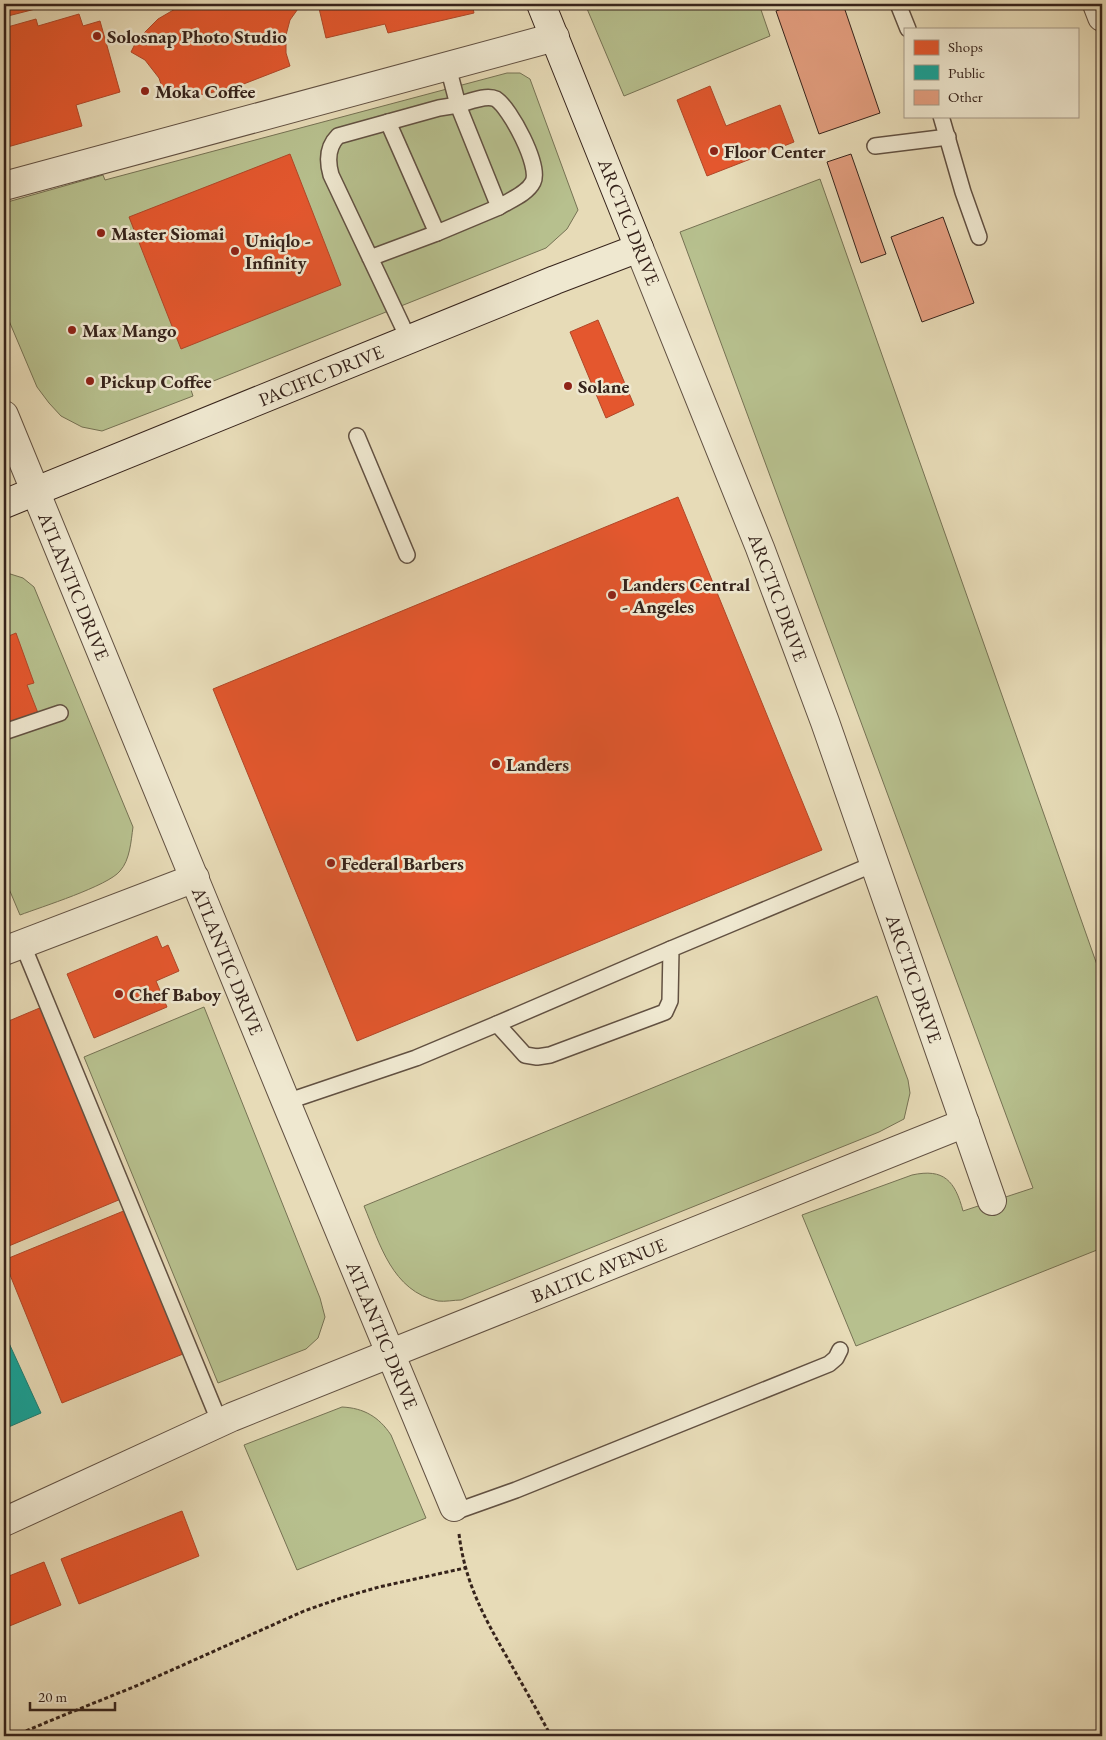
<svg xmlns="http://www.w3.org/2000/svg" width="1106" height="1740" viewBox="0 0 1106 1740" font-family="'EB Garamond',serif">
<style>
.green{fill:#b7c08e;stroke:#767254}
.shops{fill:#e4572e;stroke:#b04728}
.public{fill:#17a398;stroke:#207d72}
.building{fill:#e39e7f;stroke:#36231b}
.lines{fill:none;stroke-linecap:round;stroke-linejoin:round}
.service-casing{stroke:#625142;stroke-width:18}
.minor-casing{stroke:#625142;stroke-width:30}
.tertiary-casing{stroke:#625142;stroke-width:30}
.secondary-casing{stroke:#36231b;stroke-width:30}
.path{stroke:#36231b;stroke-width:3;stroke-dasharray:4 2.5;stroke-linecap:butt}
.service{stroke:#efe8d0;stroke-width:15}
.minor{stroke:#efe8d0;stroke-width:28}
.tertiary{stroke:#efe8d0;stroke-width:28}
.secondary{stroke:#efe8d0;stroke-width:28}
.poi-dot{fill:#8f2418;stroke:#efe8d0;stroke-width:2}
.labels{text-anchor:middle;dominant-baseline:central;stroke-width:5;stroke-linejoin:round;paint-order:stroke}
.poi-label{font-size:19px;font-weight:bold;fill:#36231b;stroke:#efe8d0;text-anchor:start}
.street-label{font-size:19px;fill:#36231b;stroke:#efe8d0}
</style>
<rect width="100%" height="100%" fill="#e7dbb7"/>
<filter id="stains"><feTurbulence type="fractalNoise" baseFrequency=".004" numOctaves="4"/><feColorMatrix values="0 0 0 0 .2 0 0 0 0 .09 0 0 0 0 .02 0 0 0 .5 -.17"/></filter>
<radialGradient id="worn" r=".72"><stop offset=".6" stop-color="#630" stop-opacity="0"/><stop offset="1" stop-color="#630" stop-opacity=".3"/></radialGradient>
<g class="green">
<polygon points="585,4 759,4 770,36 624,96"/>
<polygon points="507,73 520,73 530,79 578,210 567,229 546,248 191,390 193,396 102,431 82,427 61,416 49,403 37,387 4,309 4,203 103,175 105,180"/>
<path d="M820,179l282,800v269l-246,98 -54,-131 110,-40c32,-7 43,6 51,36l70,-23 -353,-956z"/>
<path d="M4,572l19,6 11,9 99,240c-2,14 -3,33 -13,44 -12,15 -79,36 -100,44l-16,-38z"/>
<path d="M877,996l31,84 2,13 -6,26 -25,13 -418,168c-7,0 -16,2 -23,1 -46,-10 -58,-57 -74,-95z"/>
<polygon points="204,1007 320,1298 325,1317 318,1338 306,1349 218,1383 84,1057"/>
<path d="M342,1407c22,1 37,10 49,28l35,83 -129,52 -53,-125z"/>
</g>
<g class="shops">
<polygon points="4,4 55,4 4,17"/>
<polygon points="188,4 289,4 300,6 290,20 286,35 286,53 290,66 241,85 210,93 186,97 159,97 162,87 159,78 145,60 131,52 137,40 158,19 182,5"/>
<polygon points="318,4 472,4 474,13 388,33 385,24 326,38"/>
<polygon points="79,14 83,26 100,21 120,92 76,105 82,126 4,148 4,28 36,19 38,26"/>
<polygon points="710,86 726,126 780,105 794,142 707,176 677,100"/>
<polygon points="290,154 341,285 181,349 129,217"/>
<polygon points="598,320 634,405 606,418 570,332"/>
<polygon points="678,497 822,850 357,1041 213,689"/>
<polygon points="16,633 34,683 27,685 38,713 10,724 4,709 4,638"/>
<polygon points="157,936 162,948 168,945 179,971 156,981 167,1007 94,1038 67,974"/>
<polygon points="42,1007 121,1199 4,1248 4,1023"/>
<polygon points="126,1210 183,1354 62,1403 4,1260"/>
<polygon points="182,1511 199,1556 79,1604 61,1559"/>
<polygon points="44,1562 61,1605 7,1627 4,1618 4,1578"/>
</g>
<polygon class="public" points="8,1341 41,1413 4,1429 4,1343"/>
<g class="building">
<polygon points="796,4 843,4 880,113 819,134 776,11"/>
<polygon points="851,154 886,254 861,263 827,162"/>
<polygon points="943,217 974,303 922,322 891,237"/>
</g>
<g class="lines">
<defs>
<g id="service">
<polyline points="898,4 908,29"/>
<path d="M448,67l10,38c11,-3 28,-11 38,-6 14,9 45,67 37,83 -6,12 -23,18 -34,25"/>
<polyline points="941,116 963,192 979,237"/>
<polyline points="388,122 437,233"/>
<polyline points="875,146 948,137"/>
<path d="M370,258l67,-25 62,-26 -41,-102 -19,3 -101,28c-11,11 -11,25 -7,39l78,165"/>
<polyline points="357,436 407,555"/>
<polyline points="4,732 60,713"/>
<polyline points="22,943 220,1423"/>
<polyline points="497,1024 671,949"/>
<polyline points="286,1102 416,1058 497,1024 525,1055 537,1057 550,1055 665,1012 670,1001 671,949 874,864"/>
<polyline points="457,1511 516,1490 829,1364 836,1358 840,1350"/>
</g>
<g id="minor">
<polyline points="4,186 555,37"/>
<path id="s1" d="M639,248l121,300 65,174 167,479"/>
<path id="s2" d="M4,415l282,687 168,405"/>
<polyline points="4,951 195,878"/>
<path id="s3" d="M4,1522l228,-105 733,-294"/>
</g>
<polyline id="tertiary" points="1097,4 1102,17"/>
<g id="secondary">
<path id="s4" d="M4,504l551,-224 84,-32 -98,-244"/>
</g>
</defs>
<use href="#service" class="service-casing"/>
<use href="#minor" class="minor-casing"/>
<use href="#tertiary" class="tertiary-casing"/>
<use href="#secondary" class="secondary-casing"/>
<g class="path">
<path d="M459,1534c6,49 25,83 49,125 14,25 29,51 43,77"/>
<polyline points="22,1736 26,1731 47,1722 136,1686 304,1611 341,1598 379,1587 465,1568"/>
</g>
<use href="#service" class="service"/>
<use href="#minor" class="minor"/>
<use href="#tertiary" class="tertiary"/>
<use href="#secondary" class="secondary"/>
</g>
<g class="poi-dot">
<circle cx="97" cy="36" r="5"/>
<circle cx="145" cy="91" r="5"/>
<circle cx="714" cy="151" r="5"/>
<circle cx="101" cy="233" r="5"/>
<circle cx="235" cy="251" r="5"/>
<circle cx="72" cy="330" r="5"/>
<circle cx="90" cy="381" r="5"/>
<circle cx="568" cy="386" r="5"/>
<circle cx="612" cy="595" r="5"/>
<circle cx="496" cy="764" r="5"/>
<circle cx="331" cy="863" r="5"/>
<circle cx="119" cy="994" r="5"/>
</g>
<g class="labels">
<g class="poi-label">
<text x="107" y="36">Solosnap Photo Studio</text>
<text x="155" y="91">Moka Coffee</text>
<text x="724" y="151">Floor Center</text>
<text x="111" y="233">Master Siomai</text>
<text x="245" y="240">Uniqlo -<tspan x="245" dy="22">Infinity</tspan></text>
<text x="82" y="330">Max Mango</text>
<text x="100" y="381">Pickup Coffee</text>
<text x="578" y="386">Solane</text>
<text x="622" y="584">Landers Central<tspan x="622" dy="22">- Angeles</tspan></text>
<text x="506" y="764">Landers</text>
<text x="341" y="863">Federal Barbers</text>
<text x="129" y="994">Chef Baboy</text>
</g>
<g class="street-label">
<text transform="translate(629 222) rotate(68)">ARCTIC DRIVE</text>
<text stroke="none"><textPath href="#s4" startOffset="342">PACIFIC DRIVE</textPath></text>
<text stroke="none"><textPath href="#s2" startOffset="185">ATLANTIC DRIVE</textPath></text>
<text stroke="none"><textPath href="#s1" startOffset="376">ARCTIC DRIVE</textPath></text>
<text stroke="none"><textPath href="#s2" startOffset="590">ATLANTIC DRIVE</textPath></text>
<text stroke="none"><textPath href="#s1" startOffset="781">ARCTIC DRIVE</textPath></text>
<text stroke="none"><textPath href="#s3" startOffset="646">BALTIC AVENUE</textPath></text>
<text stroke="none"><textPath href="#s2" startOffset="995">ATLANTIC DRIVE</textPath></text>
</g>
</g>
<rect width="1106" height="1740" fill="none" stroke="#e7dbb7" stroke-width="20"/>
<rect x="5" y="5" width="1096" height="1730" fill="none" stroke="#36231b" stroke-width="2.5"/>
<rect x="10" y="10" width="1086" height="1720" fill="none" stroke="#36231b"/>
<rect x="904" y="28" width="175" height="90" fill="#efe8d0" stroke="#a59988"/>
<rect x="914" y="40" width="25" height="15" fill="#e4572e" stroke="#a59988"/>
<text x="948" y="52" font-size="15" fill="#36231b">Shops</text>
<rect x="914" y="65" width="25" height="15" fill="#17a398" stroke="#a59988"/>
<text x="948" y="78" font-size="15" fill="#36231b">Public</text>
<rect x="914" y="90" width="25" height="15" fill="#e39e7f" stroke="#a59988"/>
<text x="948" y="102" font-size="15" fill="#36231b">Other</text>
<path d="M30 1702v8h85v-8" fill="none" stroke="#36231b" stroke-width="2.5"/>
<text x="38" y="1702" font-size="15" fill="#36231b" stroke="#efe8d0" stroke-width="4" paint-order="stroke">20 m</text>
<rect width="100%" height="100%" filter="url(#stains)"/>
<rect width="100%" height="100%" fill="url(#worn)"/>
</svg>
